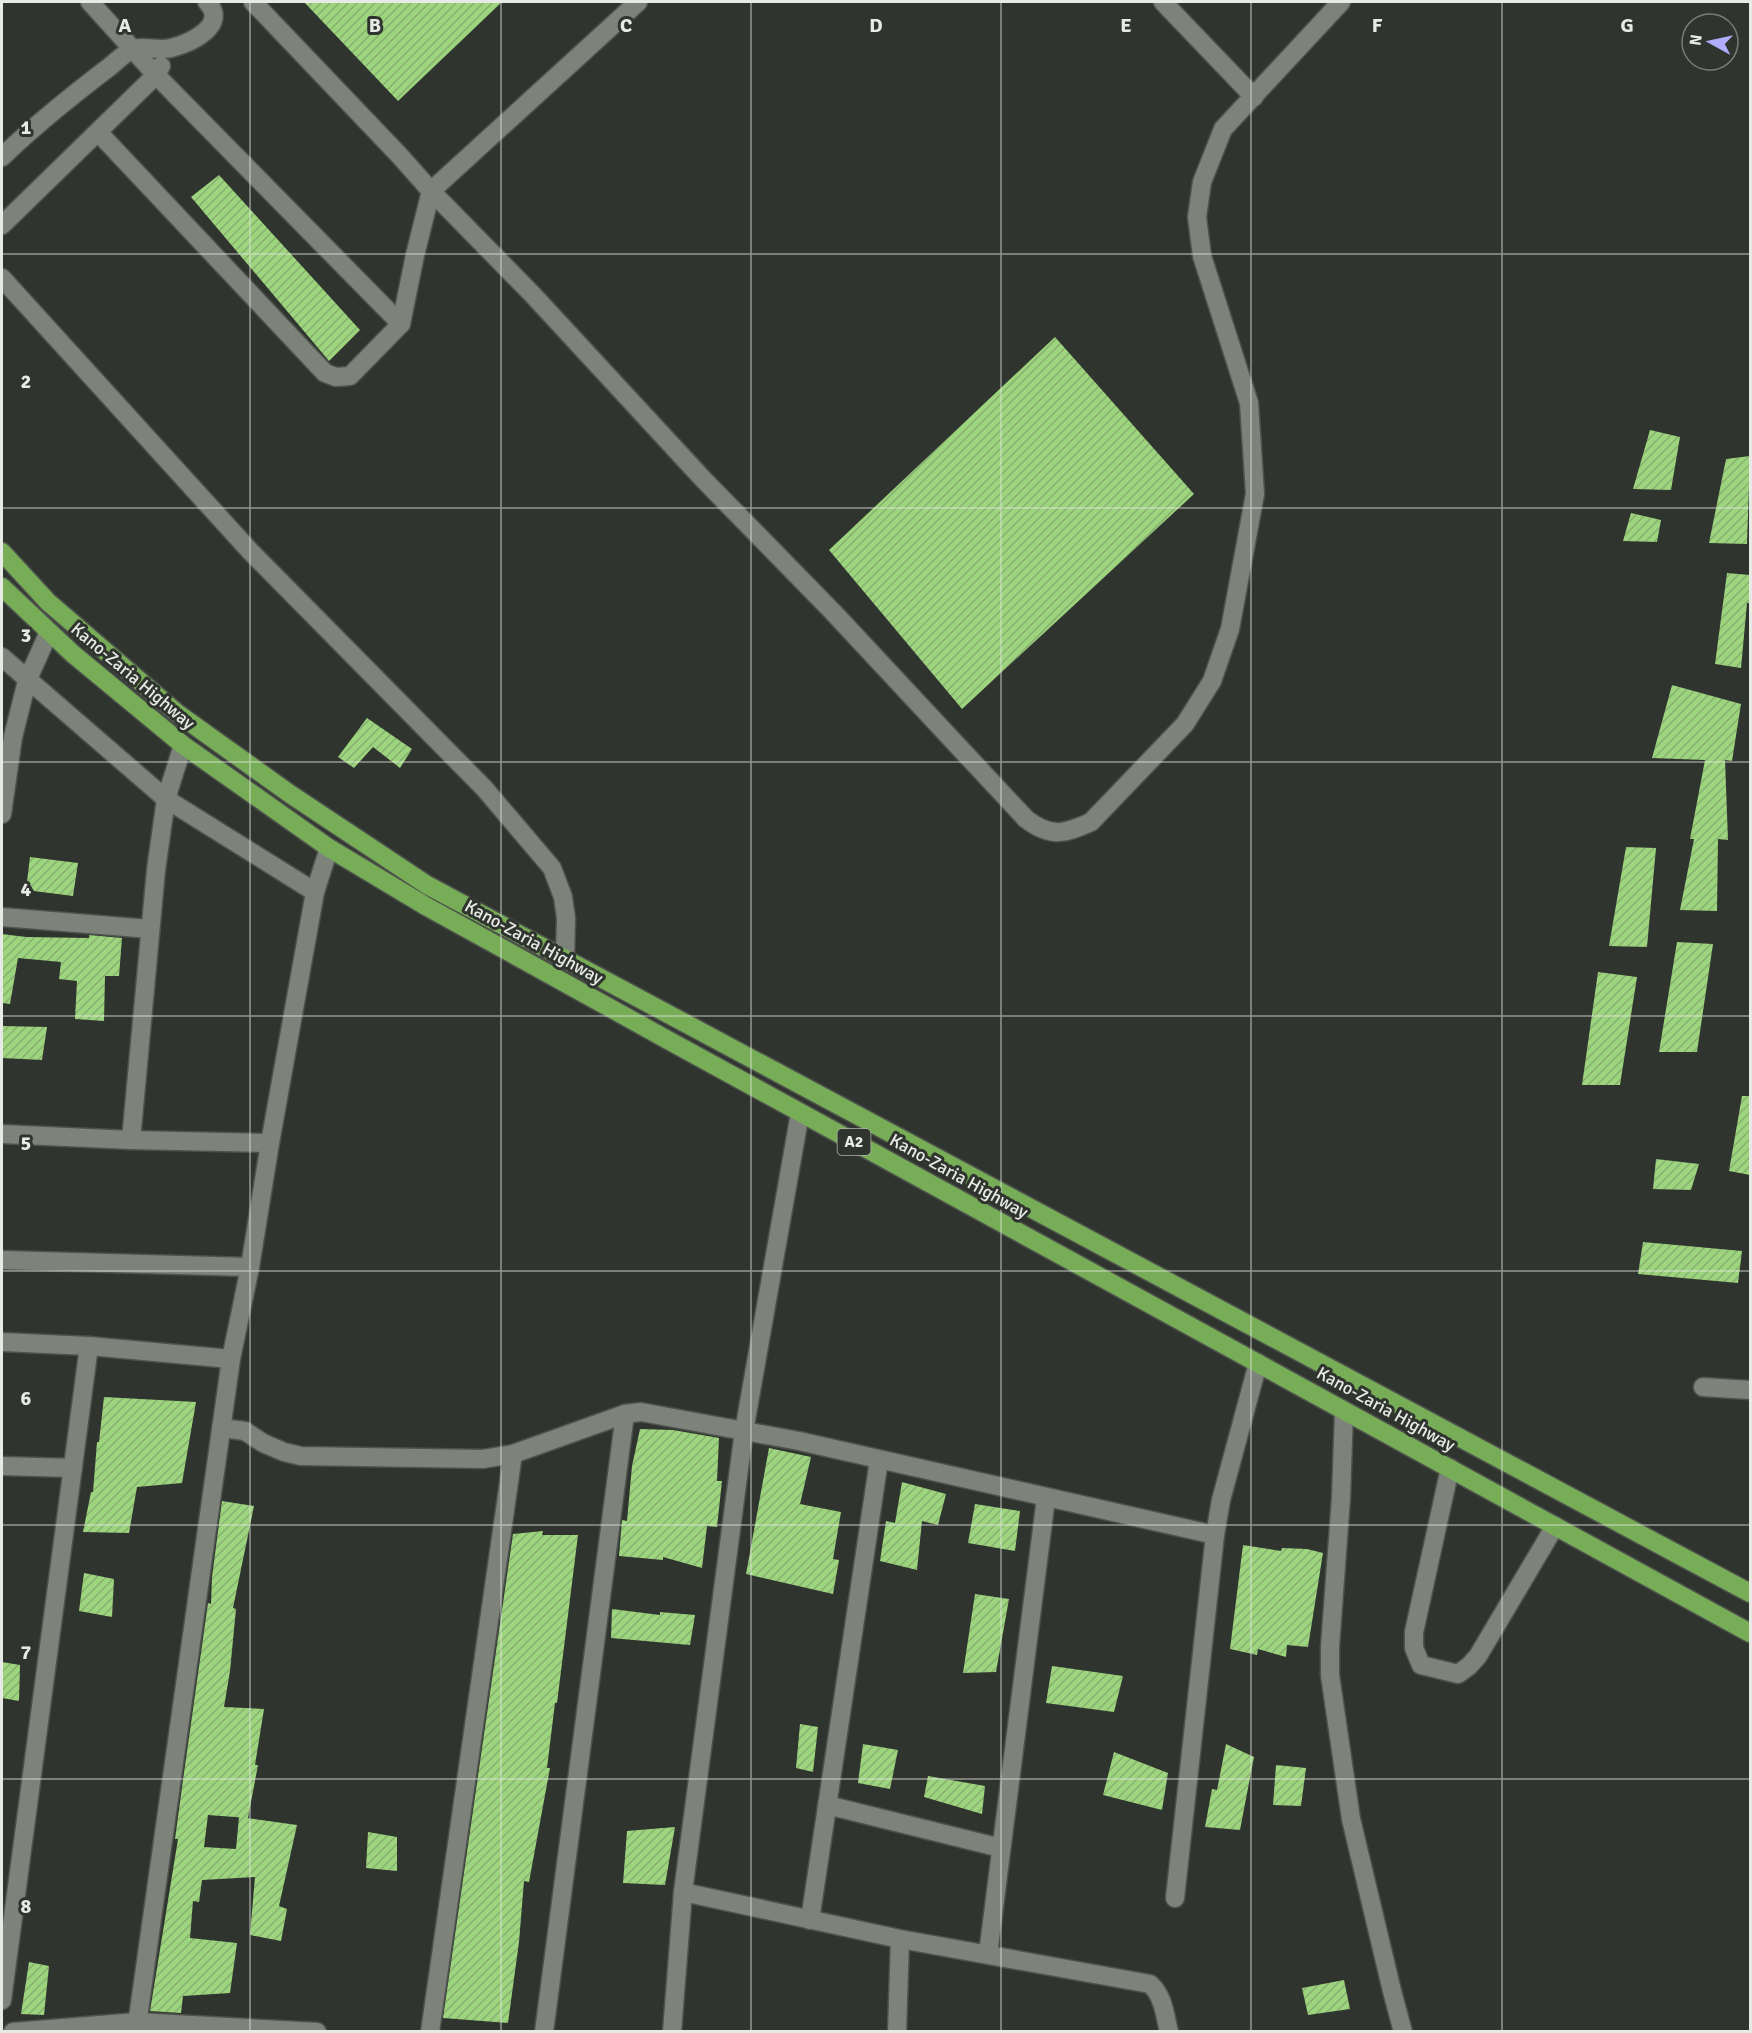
<svg xmlns="http://www.w3.org/2000/svg" width="1752" height="2033" viewBox="0 0 1752 2033" font-family="Signika,sans-serif">
<style>
.building{fill:url(#building-hatch)}
.lines{fill:none;stroke-linecap:round;stroke-linejoin:round}
.minor-casing{stroke:#4e524c;stroke-width:21}
.highway-casing{stroke:#4e524c;stroke-width:21}
.minor{stroke:#7d827b;stroke-width:18}
.highway{stroke:#76ad56;stroke-width:18}
.grid{fill:none;stroke:#e7eae5;stroke-width:1.5;stroke-opacity:0.55}
.labels{text-anchor:middle;dominant-baseline:central;stroke-width:6;stroke-linejoin:round;paint-order:stroke}
.shield{fill:#30342e;stroke:#b0b3ae;stroke-width:1.5}
.shield-label{font-size:16px;font-weight:bold;fill:#e7eae5}
.street-label{font-size:18px;fill:#e7eae5;stroke:#30342e}
.grid-label{font-size:20px;text-anchor:middle;font-weight:bold;fill:#e7eae5;stroke:#30342e;stroke-width:6;stroke-linejoin:round;paint-order:stroke}
</style>
<defs>
<pattern id="building-hatch" width="6" height="6" patternUnits="userSpaceOnUse" patternTransform="scale(1.5)"><rect width="6" height="6" fill="#9dd47e"/><path d="M-1 1l2-2M0 6l6-6M5 7l2-2" fill="none" stroke="#87b070"/></pattern>
</defs>
<rect width="100%" height="100%" fill="#30342e"/>
<g class="building">
<polygon points="304,2 502,2 398,101"/>
<polygon points="219,175 360,330 329,361 191,197"/>
<polygon points="1055,337 1194,494 962,709 829,550"/>
<polygon points="1650,430 1680,437 1671,490 1633,489"/>
<polygon points="1750,456 1747,544 1709,543 1726,459"/>
<polygon points="1631,513 1661,520 1657,542 1623,541"/>
<polygon points="1727,573 1750,575 1750,603 1747,603 1741,668 1715,664"/>
<polygon points="1672,685 1741,704 1732,761 1725,760 1728,840 1718,839 1717,911 1680,910 1694,839 1690,839 1705,760 1652,758"/>
<polygon points="367,718 412,749 400,768 373,747 354,768 338,757"/>
<polygon points="1626,847 1656,848 1647,947 1609,946"/>
<polygon points="30,857 78,863 73,896 26,890"/>
<polygon points="2,934 26,937 89,938 89,935 122,938 119,976 105,976 104,1021 75,1019 77,981 59,979 61,962 18,958 10,1004 2,1003"/>
<polygon points="1677,942 1713,944 1697,1052 1659,1052"/>
<polygon points="1598,972 1637,977 1620,1085 1582,1085"/>
<polygon points="2,1026 47,1027 42,1060 2,1058"/>
<polygon points="1742,1096 1750,1096 1750,1175 1729,1171"/>
<polygon points="1656,1159 1699,1164 1691,1190 1653,1189"/>
<polygon points="1643,1242 1742,1251 1738,1283 1638,1274"/>
<polygon points="104,1397 196,1402 182,1483 137,1487 129,1533 83,1532 91,1492 93,1492 97,1442 99,1442"/>
<polygon points="640,1429 673,1430 719,1438 717,1481 722,1481 717,1527 707,1526 702,1568 663,1557 663,1560 619,1556 622,1520 627,1521 632,1466"/>
<polygon points="769,1448 811,1457 800,1504 841,1512 833,1559 839,1560 833,1594 746,1574"/>
<polygon points="902,1482 946,1494 938,1525 922,1521 917,1570 880,1561 886,1521 895,1523"/>
<polygon points="222,1501 254,1506 233,1608 236,1609 230,1671 224,1707 264,1709 255,1765 258,1765 248,1818 208,1815 204,1847 236,1849 239,1817 297,1825 279,1906 287,1909 281,1941 250,1935 255,1877 202,1880 199,1902 193,1901 190,1938 237,1943 230,1993 183,1996 181,2013 150,2011 178,1839 175,1839 183,1780 208,1603 211,1604 212,1577"/>
<polygon points="975,1504 1020,1511 1015,1551 968,1543"/>
<polygon points="543,1531 542,1535 578,1535 557,1703 555,1703 547,1768 550,1768 529,1882 524,1881 519,1942 508,2023 443,2018 513,1534"/>
<polygon points="1243,1545 1281,1551 1282,1548 1307,1549 1323,1553 1308,1647 1287,1645 1286,1657 1258,1649 1257,1655 1230,1649"/>
<polygon points="84,1573 114,1579 112,1617 79,1611"/>
<polygon points="975,1594 1009,1599 996,1672 963,1673"/>
<polygon points="612,1609 660,1615 660,1612 695,1615 690,1645 611,1638"/>
<polygon points="2,1662 20,1665 19,1701 2,1698"/>
<polygon points="1052,1666 1123,1676 1114,1712 1046,1703"/>
<polygon points="800,1724 818,1727 813,1772 796,1768"/>
<polygon points="863,1744 898,1750 890,1789 858,1783"/>
<polygon points="1226,1744 1254,1757 1240,1830 1205,1827 1212,1789 1217,1790"/>
<polygon points="1114,1752 1168,1773 1162,1810 1103,1795"/>
<polygon points="1276,1765 1306,1768 1301,1806 1273,1805"/>
<polygon points="928,1776 985,1786 982,1814 924,1797"/>
<polygon points="675,1827 665,1885 623,1883 627,1831"/>
<polygon points="368,1832 397,1837 397,1871 366,1868"/>
<polygon points="29,1962 49,1966 44,2015 21,2014"/>
<polygon points="1344,1980 1350,2009 1308,2015 1302,1988"/>
</g>
<g class="lines">
<defs>
<g id="minor">
<polyline points="90,2 156,75 401,324"/>
<path d="M253,2l146,153 32,36 102,104 170,184 130,133 193,207c25,19 38,15 65,3l94,-98 27,-43 18,-52 25,-135 -6,-91 -47,-147 -5,-39 5,-35 21,-53 118,-127"/>
<polyline points="1163,2 1254,97"/>
<polyline points="98,132 325,373 336,377 350,376 401,324 415,255 431,191 638,2"/>
<path d="M2,157c34,-33 68,-60 106,-89 7,-5 17,-16 26,-19 11,-3 25,2 37,-1 20,-5 58,-23 36,-46"/>
<polyline points="2,225 156,75 161,66"/>
<polyline points="2,278 250,551 484,788 552,868 563,897 566,918 565,958"/>
<polyline points="2,657 166,799 315,892"/>
<polyline points="2,814 13,737 27,681 49,632"/>
<polyline points="2,917 150,929"/>
<polyline points="2,1134 131,1140 270,1143"/>
<polyline points="131,1140 156,870 166,799 183,745"/>
<polyline points="2,1260 250,1267"/>
<polyline points="2,1342 89,1346 231,1359"/>
<polyline points="1703,1387 1750,1390"/>
<polyline points="1344,1411 1341,1498 1330,1647 1330,1675 1351,1819 1392,1991 1403,2032"/>
<polyline points="221,1428 245,1431 263,1443 284,1452 301,1456 483,1459 513,1454 625,1414 641,1412 799,1441 1215,1535"/>
<polyline points="2,1466 73,1468"/>
<polyline points="1450,1468 1414,1632 1414,1648 1421,1665 1458,1674 1469,1666 1478,1656 1555,1526"/>
<polyline points="827,1805 1001,1848"/>
<path d="M683,1892l217,47 250,45c13,11 15,31 19,48"/>
<polyline points="1175,1898 1215,1535 1221,1500 1258,1363"/>
<polyline points="810,1920 879,1460"/>
<polyline points="988,1954 1046,1498"/>
<polyline points="2,2000 89,1346"/>
<polyline points="13,2032 137,2022 317,2032"/>
<polyline points="136,2032 231,1359 250,1267 270,1143 315,892 329,848"/>
<polyline points="430,2032 513,1454"/>
<polyline points="544,2032 625,1414"/>
<polyline points="672,2032 683,1892 744,1431 800,1113"/>
<polyline points="897,2032 900,1939"/>
</g>
<g id="highway">
<polyline points="2,552 48,602 177,713 290,794 427,885 1750,1593"/>
<polyline points="2,587 73,654 183,745 329,848 424,905 668,1040 1750,1633"/>
</g>
</defs>
<use href="#minor" class="minor-casing"/>
<use href="#highway" class="highway-casing"/>
<use href="#minor" class="minor"/>
<use href="#highway" class="highway"/>
</g>
<path class="grid" d="M250,2v2030M501,2v2030M751,2v2030M1001,2v2030M1251,2v2030M1502,2v2030M2,254h1748M2,508h1748M2,762h1748M2,1016h1748M2,1271h1748M2,1525h1748M2,1779h1748"/>
<g class="labels">
<rect class="shield" x="837.5" y="1129" width="33" height="26" rx="4.5"/>
<g class="shield-label">
<text x="854" y="1142">A2</text>
</g>
<g class="street-label">
<text transform="translate(133 676) rotate(40)">Kano-Zaria Highway</text>
<text transform="translate(534 942) rotate(29)">Kano-Zaria Highway</text>
<text transform="translate(959 1176) rotate(29)">Kano-Zaria Highway</text>
<text transform="translate(1386 1409) rotate(29)">Kano-Zaria Highway</text>
</g>
</g>
<g class="grid-label">
<text x="125" y="32">A</text>
<text x="375" y="32">B</text>
<text x="626" y="32">C</text>
<text x="876" y="32">D</text>
<text x="1126" y="32">E</text>
<text x="1377" y="32">F</text>
<text x="1627" y="32">G</text>
<text x="26" y="134">1</text>
<text x="26" y="388">2</text>
<text x="26" y="642">3</text>
<text x="26" y="896">4</text>
<text x="26" y="1150">5</text>
<text x="26" y="1405">6</text>
<text x="26" y="1659">7</text>
<text x="26" y="1913">8</text>
</g>
<rect width="1752" height="2033" fill="none" stroke="#e7eae5" stroke-width="6"/>
<g transform="translate(1710 42) rotate(278)"><circle r="28" fill="#30342e" stroke="#797d77" stroke-width="1.5"/>
<path d="M0-4.5L10 22L0 15L-10 22Z" fill="#b0aefa"/>
<text y="-9" font-size="16" font-weight="bold" text-anchor="middle" fill="#e7eae5">N</text>
</g>
</svg>
